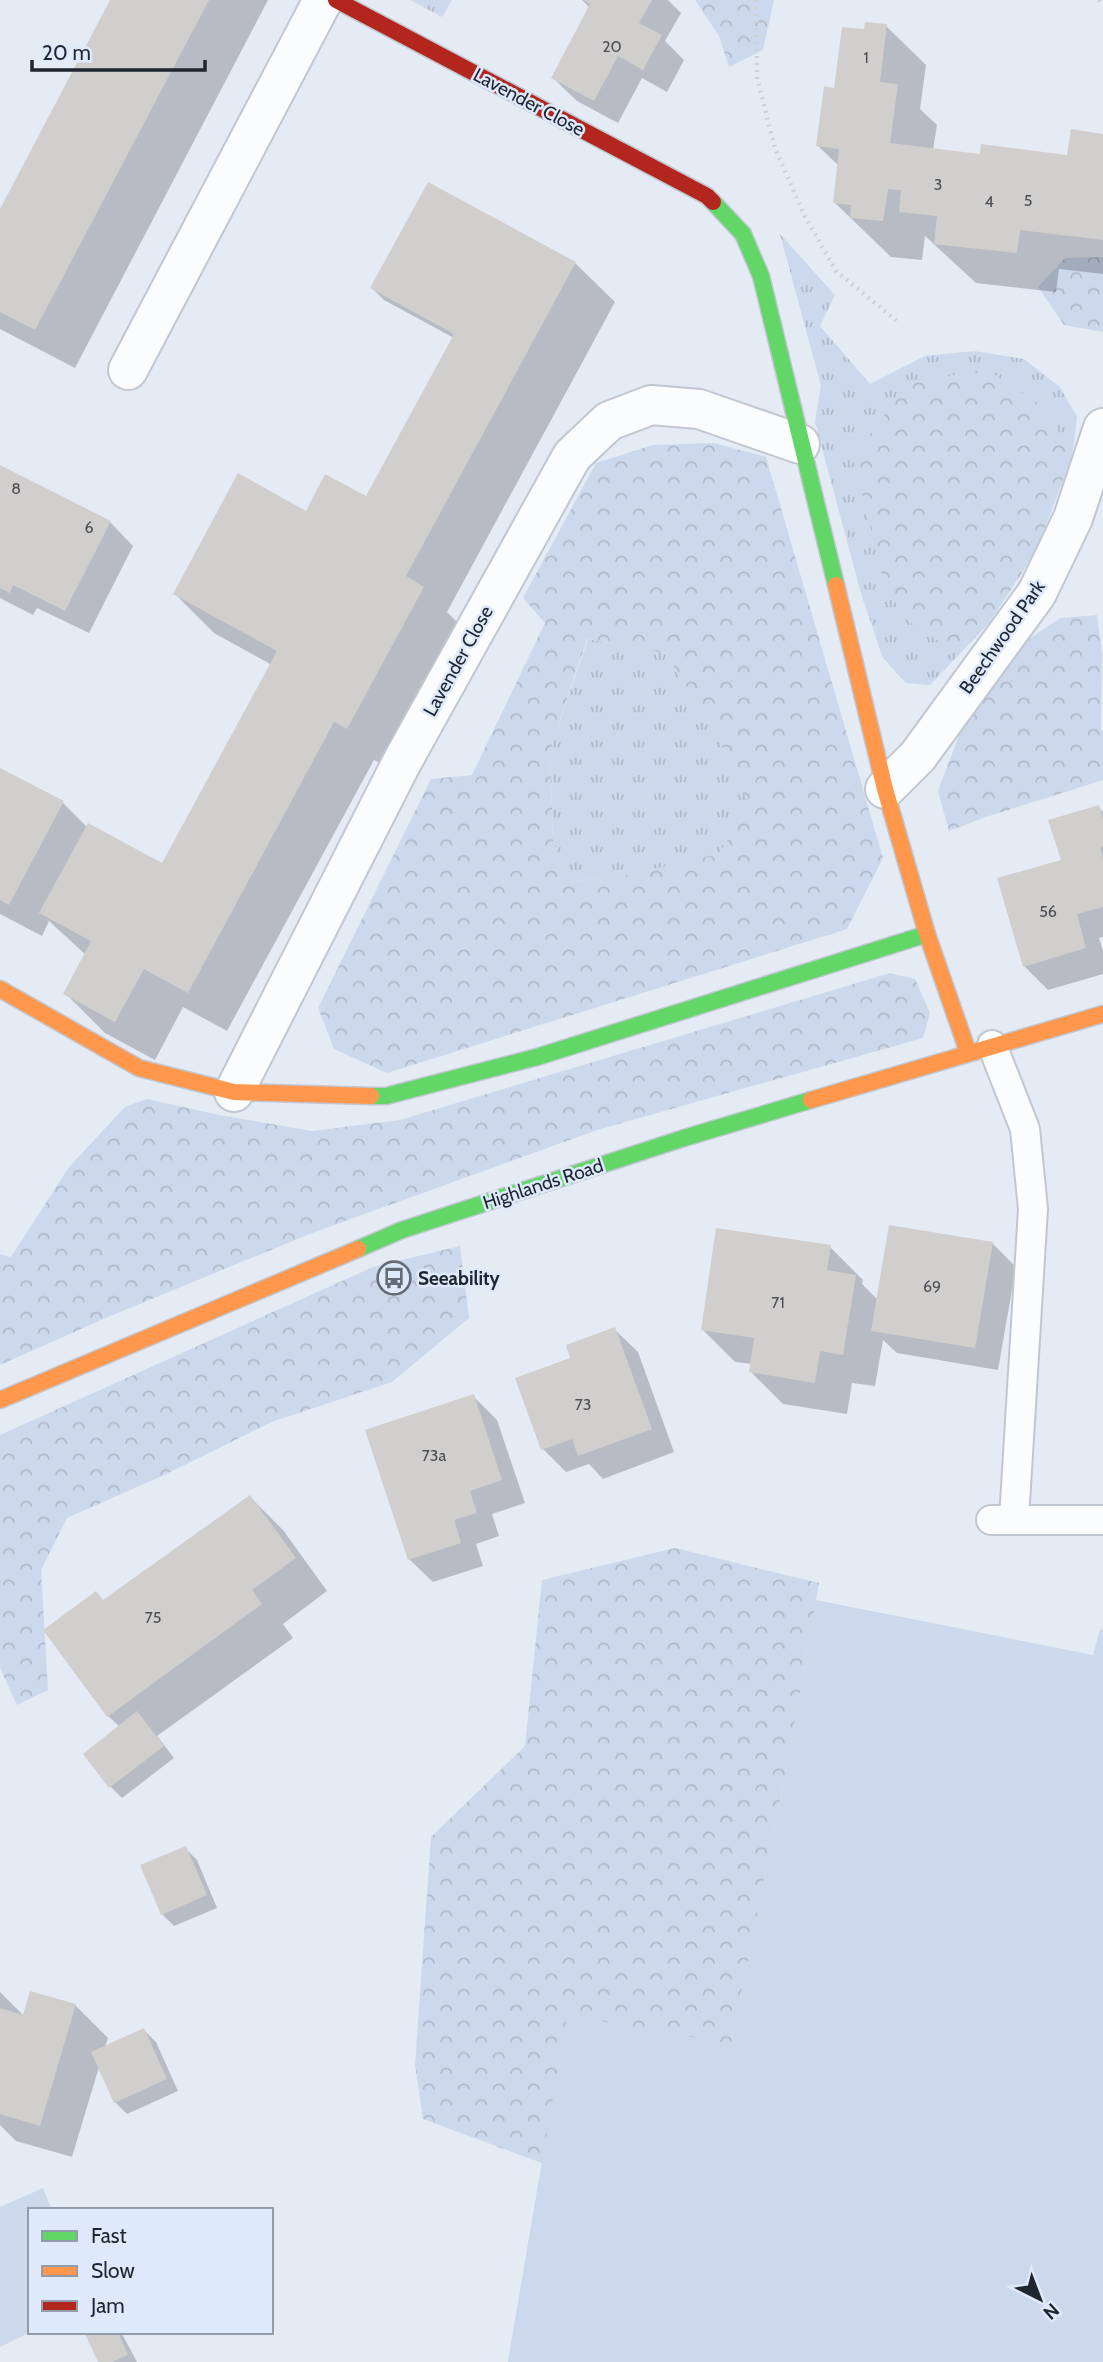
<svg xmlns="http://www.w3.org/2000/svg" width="1103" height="2362" viewBox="0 0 1103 2362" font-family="Cabin,sans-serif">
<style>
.grass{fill:url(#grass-tufts)}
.forest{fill:url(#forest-crowns);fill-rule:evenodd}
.garden{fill:#ccd8eb}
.shadow{fill:#0003}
.building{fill:#d1cfcd}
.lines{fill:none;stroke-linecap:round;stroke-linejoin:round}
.lane-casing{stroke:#c0c7d1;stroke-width:32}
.street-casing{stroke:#c0c7d1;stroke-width:42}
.fast-casing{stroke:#c0c7d1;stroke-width:19}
.slow-casing{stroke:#c0c7d1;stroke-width:19}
.jam-casing{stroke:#c0c7d1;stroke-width:19}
.path{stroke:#cfd1d4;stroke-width:4.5;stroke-dasharray:2 5;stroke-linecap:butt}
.lane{stroke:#fbfcfe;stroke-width:28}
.street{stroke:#fbfcfe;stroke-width:38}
.fast{stroke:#63d668;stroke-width:16}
.slow{stroke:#ff974d;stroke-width:16}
.jam{stroke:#b3261e;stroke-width:16}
.labels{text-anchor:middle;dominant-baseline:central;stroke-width:5;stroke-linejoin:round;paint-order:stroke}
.number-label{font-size:16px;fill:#4c5057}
.street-label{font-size:19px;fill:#1f2630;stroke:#deeafc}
.poi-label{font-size:19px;font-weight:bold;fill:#1f2630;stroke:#deeafc;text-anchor:start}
</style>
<defs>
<pattern id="grass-tufts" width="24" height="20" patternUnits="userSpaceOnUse" patternTransform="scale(1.75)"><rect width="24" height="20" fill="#ccd8eb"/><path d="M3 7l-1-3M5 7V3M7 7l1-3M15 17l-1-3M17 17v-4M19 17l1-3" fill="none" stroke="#afb9ca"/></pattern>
<pattern id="forest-crowns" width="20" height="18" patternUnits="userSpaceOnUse" patternTransform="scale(1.75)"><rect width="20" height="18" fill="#ccd8eb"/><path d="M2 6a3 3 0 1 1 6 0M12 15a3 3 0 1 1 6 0" fill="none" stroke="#afb9ca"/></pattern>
</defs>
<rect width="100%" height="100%" fill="#e5ebf5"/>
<g class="grass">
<polygon points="410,0 452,0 442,17"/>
<polygon points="780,234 835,295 820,326 870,384 925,356 974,351 1024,359 1060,387 1077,417 1072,457 989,623 930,685 906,683 883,658 862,597 815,422 821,386"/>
<polygon points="588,639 665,653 720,740 751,806 718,855 623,876 567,882 553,840 550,750"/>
</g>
<g class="forest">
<polygon points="695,0 774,0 763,50 729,67 719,36"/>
<polygon points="1103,257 1103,332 1064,325 1038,287 1065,258"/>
<polygon points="986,369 1047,409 1072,457 1036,551 989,623 958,654 908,621 885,587 853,457 907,384"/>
<path d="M714,443l52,14 117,401 -36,71 -460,144 -53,-24 -16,-41 113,-229 41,-4 73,-152 -22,-25 73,-135 57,-18zM587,639l78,14 55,87 31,66 -33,48 -95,22 -56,6 -14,-42 -3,-90z"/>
<polygon points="1097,615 1102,654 1101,728 1103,734 1103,780 986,817 949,831 938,791 960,733 1007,654 1060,618"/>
<polygon points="890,973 915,979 930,1013 923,1038 597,1130 312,1233 108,1317 0,1365 0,1254 11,1257 69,1167 125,1107 147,1099 219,1115 312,1131 400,1120"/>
<polygon points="460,1246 469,1318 392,1382 274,1421 164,1475 67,1518 41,1570 48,1690 17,1705 0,1668 0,1435 373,1267"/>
<polygon points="675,1548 819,1583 787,1768 731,2044 508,2362 542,2163 423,2119 415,2065 431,1837 525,1746 542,1580"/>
</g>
<g class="garden">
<polygon points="816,1600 1093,1655 1100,1629 1103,1630 1103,2362 508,2362 567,2015 731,2044 787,1768"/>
<polygon points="43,2188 52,2210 30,2210 31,2332 0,2347 0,2207"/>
</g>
<g class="shadow">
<polygon points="112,0 268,0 75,368 0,329 0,213"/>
<polygon points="582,0 668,0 681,13 665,41 684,60 667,92 642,78 618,123 577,101 553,78 590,8"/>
<polygon points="886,26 926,65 920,109 937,125 933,150 981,156 1069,157 1103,135 1103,274 1059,269 1056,292 976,283 925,236 922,260 891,257 835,203 839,166 818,146 836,90 865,31"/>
<polygon points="428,184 575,263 615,302 447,612 463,628 387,767 374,760 227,1031 183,1007 155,1060 105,1033 65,993 86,955 49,921 42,936 0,914 0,770 62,802 87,827 163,866 272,665 214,633 175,594 306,513 366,498 454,338 384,300 372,288"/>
<polygon points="0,467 110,522 133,546 89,633 37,608 33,615 0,598"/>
<polygon points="1098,807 1103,812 1103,937 1099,938 1103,951 1103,974 1048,990 1024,966 1063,860"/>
<polygon points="992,1243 1016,1267 998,1370 897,1353 883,1340 875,1386 852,1383 847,1414 783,1404 751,1372 752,1364 735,1362 702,1329 830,1247 863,1280 862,1284 878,1300"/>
<polygon points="614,1329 638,1352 674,1452 603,1479 589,1464 566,1472 543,1449 573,1359"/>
<polygon points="473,1396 497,1420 525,1503 492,1514 499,1536 476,1544 483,1566 433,1582 409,1559"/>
<polygon points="250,1497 283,1530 327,1591 283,1624 293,1638 157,1736 174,1758 122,1798 110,1786 120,1727 108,1716 104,1602"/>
<polygon points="185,1848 197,1860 217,1908 174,1926 162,1914"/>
<polygon points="0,1992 25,2017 75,2005 108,2038 105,2047 144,2030 156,2042 178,2091 127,2114 115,2102 99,2067 72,2157 16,2141 0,2125"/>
<polygon points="93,2332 121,2332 137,2362 99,2362"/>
</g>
<g class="building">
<polygon points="110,0 209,0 35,330 0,312 0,209"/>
<polygon points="583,0 652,0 639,23 662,35 643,70 618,56 594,101 551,78 590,4"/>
<polygon points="865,22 887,24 880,82 898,84 890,143 980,154 981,144 1067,155 1071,129 1103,134 1103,240 1020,230 1017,253 934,244 937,216 899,212 901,190 888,189 883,221 850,218 851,205 833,203 839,149 816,146 824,86 834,88 842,27 864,29"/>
<polygon points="428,182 576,262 406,576 424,587 347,729 334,722 188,993 144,969 115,1022 63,994 91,941 39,913 88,823 162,863 277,651 173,594 238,473 306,511 325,474 366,496 454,334 370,288"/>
<polygon points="0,465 111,521 65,611 13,585 10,593 0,588"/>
<polygon points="0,768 64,801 9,905 0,900"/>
<polygon points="1099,805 1103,818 1103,846 1100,847 1103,858 1103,907 1077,914 1086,948 1023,967 997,878 1061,860 1048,820"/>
<polygon points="889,1225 993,1242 975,1348 871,1331"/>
<polygon points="716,1228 831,1245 827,1270 856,1275 843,1355 820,1351 815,1383 749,1372 754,1338 701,1330"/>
<polygon points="615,1327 652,1429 578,1456 572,1439 541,1450 515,1378 570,1358 566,1345"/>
<polygon points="474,1394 502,1480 470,1491 477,1513 454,1520 461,1543 408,1560 365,1430"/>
<polygon points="250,1495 296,1558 252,1590 262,1604 107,1717 43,1630 96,1591 103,1600"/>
<polygon points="137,1711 164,1746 109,1788 83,1754"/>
<polygon points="186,1846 207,1895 161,1915 140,1865"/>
<polygon points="30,1991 76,2004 40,2126 0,2114 0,2008 23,2015"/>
<polygon points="144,2028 167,2079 114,2103 91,2052"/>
<polygon points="89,2332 118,2332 128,2355 112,2362 98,2362 85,2334"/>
</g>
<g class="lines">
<defs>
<g id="lane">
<polyline points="992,1045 1025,1129 1033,1209 1014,1519"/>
<polyline points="991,1520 1103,1520"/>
</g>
<g id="street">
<polyline points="128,370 323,0"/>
<polyline points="885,789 918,756 1037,593 1073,518 1103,428"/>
<polyline points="234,1092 403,760 572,456 609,421 651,405 699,409 800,444"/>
</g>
<g id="fast">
<polyline points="713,202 743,234 761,276 836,585"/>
<polyline points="371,1096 386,1096 537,1057 927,934"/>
<polyline points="358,1249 402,1230 684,1138 811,1100"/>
</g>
<g id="slow">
<polyline points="836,585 885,789 927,934 968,1052"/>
<polyline points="0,989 139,1068 234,1092 371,1096"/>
<polyline points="811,1100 1103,1014"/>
<polyline points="0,1400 358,1249"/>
</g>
<polyline id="jam" points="336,0 707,196 713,202"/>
</defs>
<use href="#lane" class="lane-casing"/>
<use href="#street" class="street-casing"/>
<use href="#fast" class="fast-casing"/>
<use href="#slow" class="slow-casing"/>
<use href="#jam" class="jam-casing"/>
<g class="path">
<polyline points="756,0 757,78 775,148 804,215 836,271 898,322"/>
<polyline points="1099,0 1103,5"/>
</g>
<use href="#lane" class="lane"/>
<use href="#street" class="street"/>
<use href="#fast" class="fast"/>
<use href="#slow" class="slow"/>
<use href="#jam" class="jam"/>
</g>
<defs>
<symbol id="bus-ring" viewBox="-11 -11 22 22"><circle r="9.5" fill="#deeafc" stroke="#646b75" stroke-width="1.5"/><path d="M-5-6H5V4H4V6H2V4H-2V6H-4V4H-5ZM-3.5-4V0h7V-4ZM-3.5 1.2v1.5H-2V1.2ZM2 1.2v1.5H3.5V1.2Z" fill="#646b75"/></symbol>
</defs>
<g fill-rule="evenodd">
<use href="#bus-ring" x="375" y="1259" width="38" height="38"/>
</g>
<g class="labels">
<g class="number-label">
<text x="612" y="46">20</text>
<text x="866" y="57">1</text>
<text x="938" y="184">3</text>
<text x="1028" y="200">5</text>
<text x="989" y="201">4</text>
<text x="16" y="488">8</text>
<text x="89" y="527">6</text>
<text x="1048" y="911">56</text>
<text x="932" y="1286">69</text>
<text x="778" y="1302">71</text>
<text x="583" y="1404">73</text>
<text x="434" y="1455">73a</text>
<text x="153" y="1617">75</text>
</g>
<g class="street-label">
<text transform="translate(529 102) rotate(28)">Lavender Close</text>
<text transform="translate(1002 637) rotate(-55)">Beechwood Park</text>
<text transform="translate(458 661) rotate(-61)">Lavender Close</text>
<text transform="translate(543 1184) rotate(-18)">Highlands Road</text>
</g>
<g class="poi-label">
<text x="418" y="1278">Seeability</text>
</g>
</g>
<rect x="28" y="2208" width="245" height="126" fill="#deeafc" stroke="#929caa" stroke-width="2"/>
<rect x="42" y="2231" width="35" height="10" fill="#63d668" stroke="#929caa" stroke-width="2"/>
<text x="91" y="2243" font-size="21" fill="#1f2630">Fast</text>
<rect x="42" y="2266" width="35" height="10" fill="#ff974d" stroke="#929caa" stroke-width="2"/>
<text x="91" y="2278" font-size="21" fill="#1f2630">Slow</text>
<rect x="42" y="2301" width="35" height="10" fill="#b3261e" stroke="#929caa" stroke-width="2"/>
<text x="91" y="2313" font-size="21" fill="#1f2630">Jam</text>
<g transform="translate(1040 2299) rotate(138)" stroke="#deeafc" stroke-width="5" paint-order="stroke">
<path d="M0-5L12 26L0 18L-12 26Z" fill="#1f2630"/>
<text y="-10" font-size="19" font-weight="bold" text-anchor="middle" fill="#1f2630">N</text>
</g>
<path d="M32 60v10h173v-10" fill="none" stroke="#1f2630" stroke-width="3.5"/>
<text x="42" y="60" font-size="21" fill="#1f2630" stroke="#deeafc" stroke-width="5" paint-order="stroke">20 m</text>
</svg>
